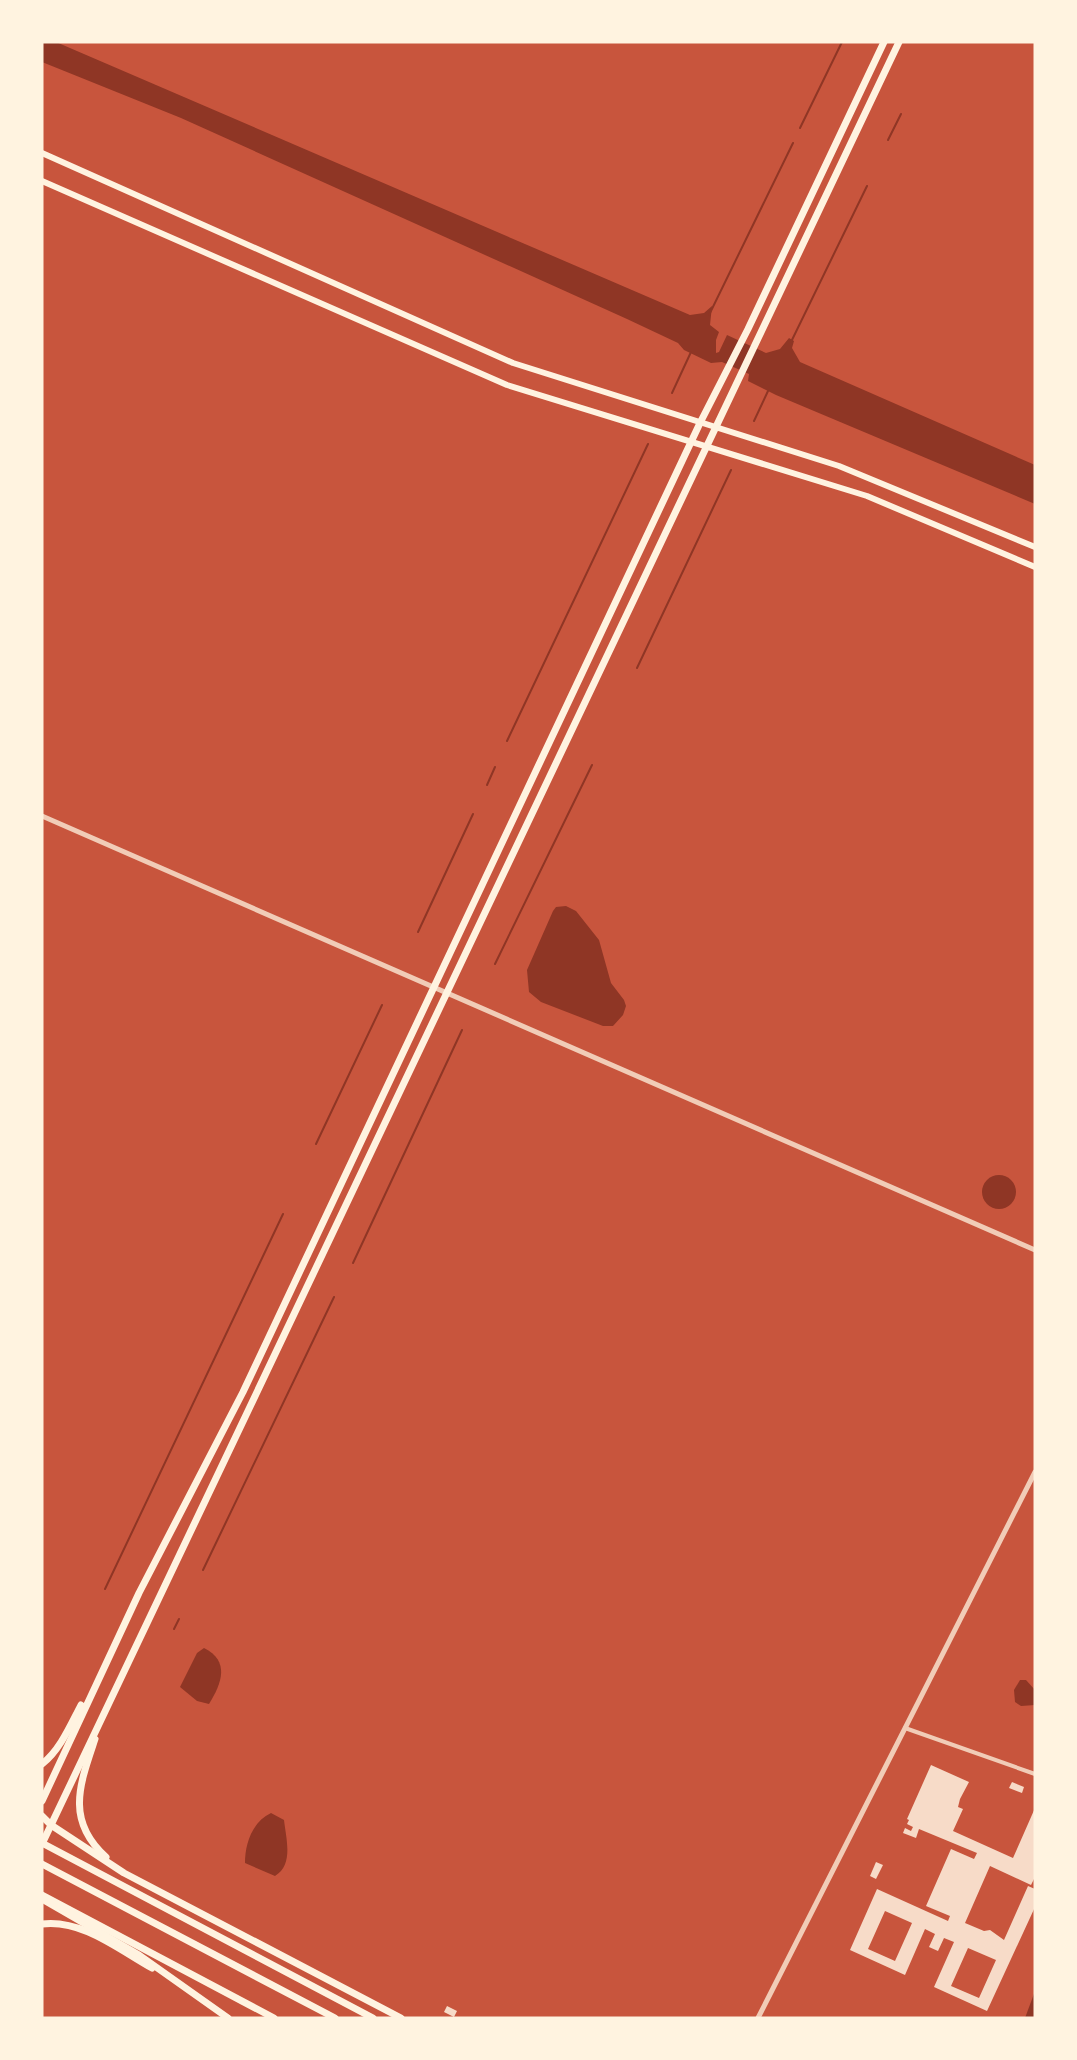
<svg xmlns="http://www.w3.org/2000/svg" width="1077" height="2060" viewBox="0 0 1077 2060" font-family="Georgia,serif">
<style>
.water{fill:#8f3625}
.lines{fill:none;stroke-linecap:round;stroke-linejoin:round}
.stream{stroke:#8f3625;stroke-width:2}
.building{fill:#f7dbc8;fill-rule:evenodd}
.minor{stroke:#f1ccb7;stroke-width:4}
.tertiary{stroke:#f1ccb7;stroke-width:5}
.secondary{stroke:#fff3e0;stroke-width:6}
.primary{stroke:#fff3e0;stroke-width:7}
.trunk{stroke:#fff3e0;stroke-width:7}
</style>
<rect width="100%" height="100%" fill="#c8553d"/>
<g class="water">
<polygon points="42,42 56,42 690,315 704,313 712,306 710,325 719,332 716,340 716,353 719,352 727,335 766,353 780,349 789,338 794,341 792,348 800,362 1035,465 1035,504 776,395 748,381 749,374 722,362 711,363 684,350 678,343 627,319 181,118 42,62"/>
<polygon points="566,906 576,911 599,940 611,983 624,1000 626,1006 623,1015 613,1026 603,1026 541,1002 529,992 527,970 553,911 556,907"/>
<circle cx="999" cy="1192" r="17"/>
<path d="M204,1648c26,13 18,35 5,56l-12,-3 -17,-14 17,-34z"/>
<polygon points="1020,1680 1026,1680 1035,1690 1035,1705 1021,1706 1015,1702 1014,1690"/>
<path d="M271,1813l13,7c2,18 10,45 -9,56l-30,-13c0,-19 7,-41 26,-50z"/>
<polygon points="1035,1991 1035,2018 1025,2018"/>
</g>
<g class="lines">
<g class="stream">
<polyline points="800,128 842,42"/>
<polyline points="888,140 901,114"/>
<polyline points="709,315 793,143"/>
<polyline points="791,342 867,186"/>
<polyline points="672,393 691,352"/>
<polyline points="754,421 768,391"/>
<polyline points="637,668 731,470"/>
<polyline points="507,741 648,444"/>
<polyline points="487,785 495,767"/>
<polyline points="418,932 473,814"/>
<polyline points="495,964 592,765"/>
<polyline points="316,1144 382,1005"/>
<polyline points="353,1263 462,1030"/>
<polyline points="203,1570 334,1297"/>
<polyline points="105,1589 283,1214"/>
<polyline points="174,1629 179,1619"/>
</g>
</g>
<g class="building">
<path d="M931,1765l38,17 -9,17 -2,8 5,2 -10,22 60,27 22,-50v69l-4,8 -41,-19 -25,57 19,8 6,-1 14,10 24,-54 7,3v18l-48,104 -53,-24 20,-45 -10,-4 -6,13 -9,-4 6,-13 -10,-5 -20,46 -55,-25 27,-61 71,32 2,-5 -24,-10 25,-57 23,10 3,-6 -58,-24 -3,9 -13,-5 2,-5 6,3 2,-4 -6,-3 2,-4 -2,-1zM885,1911l27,12 -17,38 -27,-12zM968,1948l28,12 -17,38 -28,-12z"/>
<polygon points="1012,1782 1024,1787 1022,1793 1009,1788"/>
<polygon points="876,1862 883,1865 876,1879 870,1876"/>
<polygon points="447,2006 457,2011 454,2017 444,2012"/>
</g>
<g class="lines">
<polyline class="minor" points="905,1728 1035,1774"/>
<g class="tertiary">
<polyline points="42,816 1035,1250"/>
<polyline points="758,2018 1035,1472"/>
</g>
<g class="secondary">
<polyline points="42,153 513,363 839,466 1035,547"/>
<polyline points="42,181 507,385 867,496 1035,567"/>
</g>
<g class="primary">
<path d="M95,1739c-15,45 -30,81 11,118"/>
<path d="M42,1764c18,-14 28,-38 39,-59"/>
<polyline points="42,1801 139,1593 243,1392 700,423 748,329 884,42"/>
<polyline points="42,1816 51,1825 124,1873 401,2018"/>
<polyline points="42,1844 899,42"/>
<polyline points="42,1899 139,1955 228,2018"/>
<path d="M42,1924c40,-5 76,25 110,44"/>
</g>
<g class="trunk">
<polyline points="42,1843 373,2018"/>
<polyline points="42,1864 335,2018"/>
<polyline points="42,1895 274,2018"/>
</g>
</g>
<rect width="1077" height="2060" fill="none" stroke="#fff3e0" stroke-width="87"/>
</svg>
